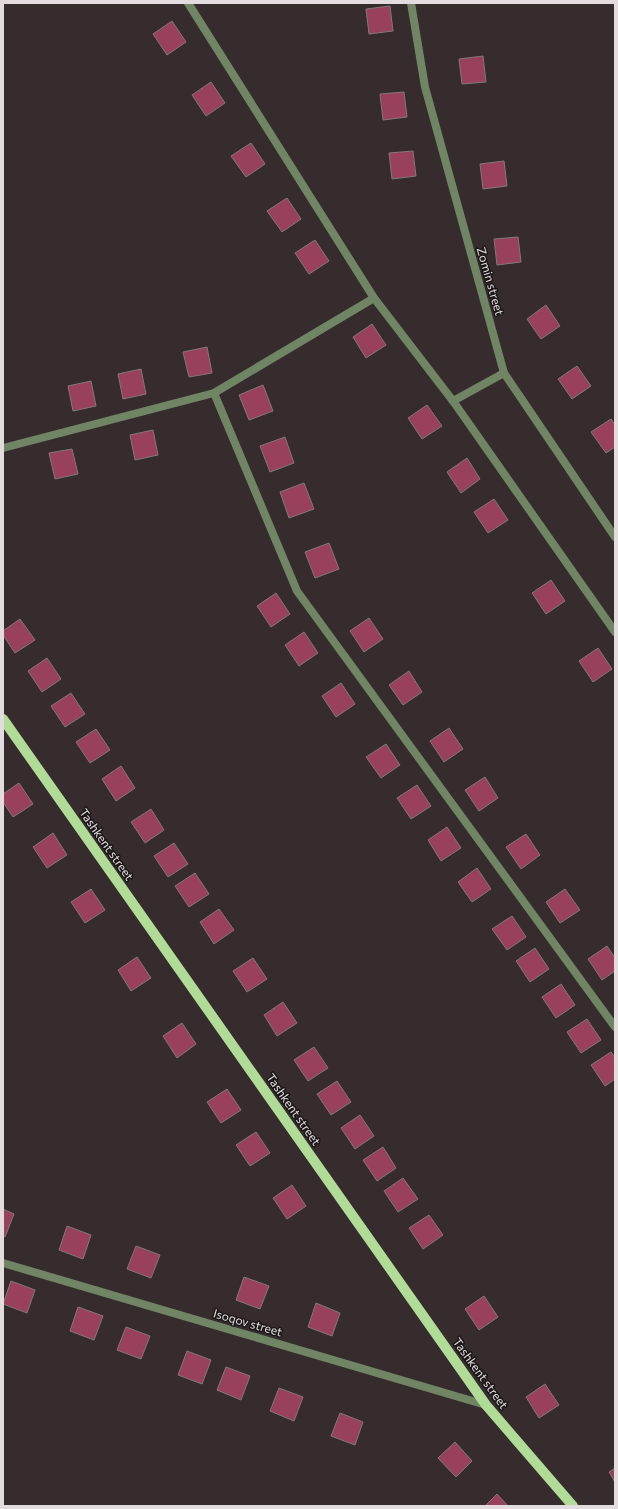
<svg xmlns="http://www.w3.org/2000/svg" width="618" height="1509" viewBox="0 0 618 1509" font-family="Commissioner,sans-serif">
<style>
.building{fill:#98405c;stroke:#83787a}
.lines{fill:none;stroke-linecap:round;stroke-linejoin:round}
.minor{stroke:#708564;stroke-width:8}
.primary{stroke:#b1dc97;stroke-width:10}
.labels{text-anchor:middle;dominant-baseline:central;stroke-width:3;stroke-linejoin:round;paint-order:stroke}
.street-label{font-size:12px;fill:#e3dcde;stroke:#1a1617}
</style>
<rect width="100%" height="100%" fill="#362c2e"/>
<g class="building">
<polygon points="390,6 393,31 369,34 366,9"/>
<polygon points="172,21 186,42 167,55 153,34"/>
<polygon points="483,56 486,82 462,84 459,59"/>
<polygon points="211,82 225,103 206,116 192,95"/>
<polygon points="404,92 407,117 383,120 380,94"/>
<polygon points="251,143 265,164 246,177 231,156"/>
<polygon points="413,151 416,176 392,179 389,153"/>
<polygon points="504,161 507,186 483,189 480,164"/>
<polygon points="287,198 301,219 282,232 267,211"/>
<polygon points="518,237 521,262 497,265 494,239"/>
<polygon points="315,240 329,261 309,274 295,253"/>
<polygon points="546,305 560,326 541,339 527,319"/>
<polygon points="372,324 386,345 366,358 353,337"/>
<polygon points="207,347 212,373 189,377 183,352"/>
<polygon points="577,366 591,386 572,399 558,379"/>
<polygon points="141,369 146,394 123,399 118,374"/>
<polygon points="91,381 96,406 73,411 68,386"/>
<polygon points="263,385 273,411 249,420 239,395"/>
<polygon points="427,405 442,426 422,439 408,418"/>
<polygon points="611,419 615,425 615,447 606,453 591,432"/>
<polygon points="153,430 158,455 135,460 130,435"/>
<polygon points="285,437 294,463 270,472 260,446"/>
<polygon points="72,449 78,474 55,479 49,453"/>
<polygon points="467,458 480,479 461,493 447,472"/>
<polygon points="304,483 314,509 289,518 280,492"/>
<polygon points="494,499 508,520 488,533 474,512"/>
<polygon points="329,543 339,569 315,578 305,552"/>
<polygon points="551,580 565,601 546,614 532,593"/>
<polygon points="276,593 290,614 271,627 257,606"/>
<polygon points="369,618 383,639 364,652 350,631"/>
<polygon points="20,619 35,640 15,653 3,635 3,631"/>
<polygon points="304,632 318,653 299,666 285,645"/>
<polygon points="598,648 612,669 593,682 579,661"/>
<polygon points="47,658 61,679 42,692 28,671"/>
<polygon points="409,671 422,692 403,705 389,685"/>
<polygon points="341,683 355,704 336,717 322,696"/>
<polygon points="71,693 85,714 65,727 51,706"/>
<polygon points="449,728 463,749 444,762 430,741"/>
<polygon points="96,729 110,750 90,763 76,742"/>
<polygon points="386,744 400,765 381,778 366,757"/>
<polygon points="121,766 135,788 116,801 102,779"/>
<polygon points="485,777 498,798 479,811 465,790"/>
<polygon points="19,783 33,804 13,817 3,802 3,794"/>
<polygon points="417,785 431,806 411,819 397,798"/>
<polygon points="151,809 164,830 145,843 131,822"/>
<polygon points="447,827 461,848 441,861 428,840"/>
<polygon points="53,833 67,855 47,868 33,847"/>
<polygon points="526,834 540,855 521,869 506,847"/>
<polygon points="174,843 188,864 168,877 154,856"/>
<polygon points="477,868 491,889 472,902 458,882"/>
<polygon points="195,873 209,894 189,907 175,886"/>
<polygon points="91,889 105,910 85,923 71,902"/>
<polygon points="565,889 580,910 560,923 546,902"/>
<polygon points="219,909 234,930 214,944 200,922"/>
<polygon points="512,916 526,937 507,950 492,929"/>
<polygon points="607,946 615,958 615,971 602,980 588,959"/>
<polygon points="535,948 549,969 530,982 516,961"/>
<polygon points="137,957 151,978 131,991 118,970"/>
<polygon points="253,958 267,979 247,992 233,971"/>
<polygon points="561,984 575,1005 556,1018 542,997"/>
<polygon points="283,1002 297,1023 277,1036 264,1015"/>
<polygon points="587,1019 601,1040 581,1053 567,1032"/>
<polygon points="182,1023 196,1044 177,1058 163,1036"/>
<polygon points="314,1047 328,1068 308,1081 294,1060"/>
<polygon points="611,1052 615,1058 615,1079 605,1086 591,1065"/>
<polygon points="337,1081 351,1102 331,1115 317,1094"/>
<polygon points="227,1089 241,1110 221,1123 207,1102"/>
<polygon points="360,1115 374,1136 355,1149 341,1128"/>
<polygon points="256,1132 270,1153 250,1166 236,1145"/>
<polygon points="383,1147 396,1168 377,1181 363,1160"/>
<polygon points="403,1178 418,1199 398,1212 384,1191"/>
<polygon points="292,1185 306,1206 287,1219 273,1198"/>
<polygon points="3,1209 14,1214 5,1237 3,1236"/>
<polygon points="429,1215 443,1235 423,1249 409,1228"/>
<polygon points="67,1226 91,1235 83,1259 59,1250"/>
<polygon points="136,1246 160,1255 151,1278 127,1269"/>
<polygon points="244,1277 269,1286 260,1309 236,1300"/>
<polygon points="11,1281 35,1290 27,1313 3,1304"/>
<polygon points="484,1296 498,1317 479,1330 465,1309"/>
<polygon points="316,1303 340,1313 332,1336 308,1327"/>
<polygon points="78,1307 103,1316 94,1340 70,1331"/>
<polygon points="126,1327 150,1336 141,1359 117,1350"/>
<polygon points="187,1351 211,1360 202,1384 178,1375"/>
<polygon points="226,1367 250,1376 241,1400 217,1390"/>
<polygon points="545,1384 559,1405 539,1418 526,1397"/>
<polygon points="279,1388 303,1397 294,1421 270,1411"/>
<polygon points="340,1413 363,1422 355,1445 331,1436"/>
<polygon points="455,1442 472,1461 456,1477 438,1458"/>
<polygon points="615,1468 615,1482 609,1472"/>
<polygon points="497,1494 508,1506 485,1506"/>
</g>
<g class="lines">
<g class="minor">
<polyline points="188,3 374,298 453,401 504,373"/>
<polyline points="411,3 425,87 504,373 615,537"/>
<polyline points="214,393 297,591 615,1027"/>
<polyline points="453,401 615,632"/>
<polyline points="3,448 214,393 374,298"/>
<polyline points="3,1263 486,1405"/>
</g>
<polyline class="primary" points="3,719 486,1405 573,1506"/>
</g>
<g class="labels">
<g class="street-label">
<text transform="translate(491 281) rotate(74)">Zomin street</text>
<text transform="translate(107 844) rotate(55)">Tashkent street</text>
<text transform="translate(294 1109) rotate(55)">Tashkent street</text>
<text transform="translate(248 1322) rotate(16)">Isoqov street</text>
<text transform="translate(481 1373) rotate(54)">Tashkent street</text>
</g>
</g>
<rect width="618" height="1509" fill="none" stroke="#e3dcde" stroke-width="8"/>
</svg>
